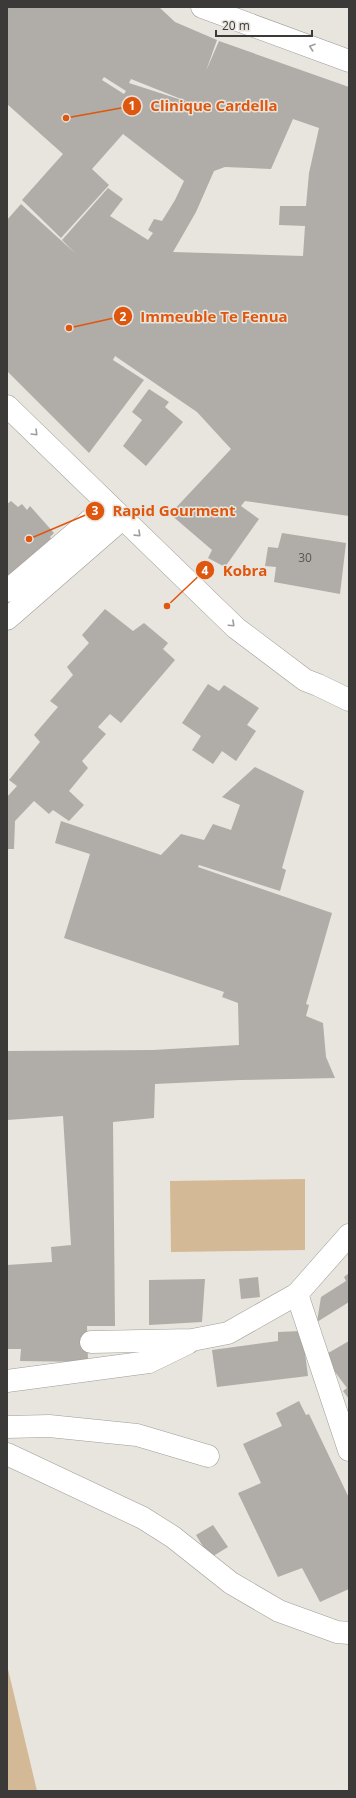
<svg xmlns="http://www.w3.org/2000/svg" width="356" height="1798" viewBox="0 0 356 1798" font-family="'Open Sans',sans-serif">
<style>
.green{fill:#d3b995}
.building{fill:#b0aca7;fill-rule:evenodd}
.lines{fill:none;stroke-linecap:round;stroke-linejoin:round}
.minor-casing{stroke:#a09d98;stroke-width:23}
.tertiary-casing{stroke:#a09d98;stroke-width:23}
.primary-casing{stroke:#a09d98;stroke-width:23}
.minor{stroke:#fff;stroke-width:22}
.tertiary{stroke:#fff;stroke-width:22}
.primary{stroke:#fff;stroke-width:22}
.oneway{stroke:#9e9c9c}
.labels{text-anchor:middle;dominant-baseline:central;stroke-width:3;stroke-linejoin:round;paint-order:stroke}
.number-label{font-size:12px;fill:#595654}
.leader{fill:none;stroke:#df570e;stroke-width:1.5}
.callout-dot{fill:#df570e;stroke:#e8e4de;stroke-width:1.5}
.mark-label{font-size:12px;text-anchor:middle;font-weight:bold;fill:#fff}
.callout-label{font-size:15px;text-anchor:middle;font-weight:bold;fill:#df570e;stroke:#e8e4de;stroke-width:3;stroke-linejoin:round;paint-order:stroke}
</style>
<rect width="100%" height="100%" fill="#e8e4de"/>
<g class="green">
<polygon points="305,1179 305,1250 171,1252 170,1181"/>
<polygon points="7,1665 37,1791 7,1791"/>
</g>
<g class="building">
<path d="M7,7h152l16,15 42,18 -11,31 13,-30 130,46v429l-104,-15 -4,5 18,13 -34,48 -17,-9 4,-8 -42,-36 61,-65 -34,-37 -82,-56 -2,4 31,20 -55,73 -82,-82v-151l14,-16 55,50 -14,-14 46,-52 15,11 -13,17 38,24 5,-7 -5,-3 6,-11 8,2 13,-21 9,-19 -61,-47 -31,35 17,16 -48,53 -39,-38 41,-46 -56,-50zM104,77l22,14 -2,3 -22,-14zM131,79l60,24 -62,-20zM293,119l26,9 -10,45 -3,33h-26l-1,19 26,1 -2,30 -130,-4 23,-40 18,-41 11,-4 46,2z"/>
<polygon points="149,389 169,402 165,407 183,422 146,466 123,446 142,420 132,412"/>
<polygon points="11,501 18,507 22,504 27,510 30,506 54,533 50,537 54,542 7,580 7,504"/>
<polygon points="282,533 346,543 340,594 274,582 276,567 265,566 268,547 278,548"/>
<polygon points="105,609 133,631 144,623 168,643 163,649 175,660 121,723 110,714 98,727 106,734 82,761 88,768 69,791 84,805 69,821 53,810 49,814 34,801 15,821 14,849 7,849 7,797 17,786 9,780 40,742 34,735 58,707 50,701 73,675 67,667 89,643 82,635"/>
<polygon points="208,684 219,691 224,685 259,708 247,725 256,731 236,761 222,751 213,764 192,750 201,736 182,723"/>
<polygon points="255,767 304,791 282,868 286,870 280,891 199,865 198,867 332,913 306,1004 309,1005 306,1016 323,1023 326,1057 335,1078 240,1080 155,1084 154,1118 113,1122 115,1326 87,1326 88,1362 20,1361 21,1349 7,1349 7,1265 52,1262 51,1247 71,1245 63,1116 7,1120 7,1051 153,1050 239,1045 238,1003 222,997 224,992 64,938 90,854 55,843 61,821 161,855 181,834 204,840 213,824 231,830 240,805 222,797"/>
<polygon points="349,1273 349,1302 317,1322 321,1297 346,1281 344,1277"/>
<polygon points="258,1277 260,1297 241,1299 239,1279"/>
<polygon points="205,1279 202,1322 149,1325 149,1280"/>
<polygon points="302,1331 308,1376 217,1387 212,1350 278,1341 278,1332"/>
<polygon points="349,1341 349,1399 343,1391 347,1388 323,1356"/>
<polygon points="299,1401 306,1415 309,1414 349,1498 349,1589 320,1602 302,1568 278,1577 238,1493 261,1483 243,1444 282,1426 276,1413"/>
<polygon points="213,1525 228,1547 210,1558 196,1535"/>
</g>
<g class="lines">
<defs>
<g id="minor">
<polyline points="7,591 108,505"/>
<polyline points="7,619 122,519"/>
<polyline points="297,1294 349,1450"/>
<polyline points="91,1342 192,1340 228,1333 297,1294 349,1235"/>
<polyline points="7,1381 149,1362 188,1343"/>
<polyline points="7,1427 49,1426 137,1435 208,1456"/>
<polyline points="7,1454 143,1518 173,1537 231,1583 279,1611 337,1632 349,1633"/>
</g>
<polyline id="tertiary" points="202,7 349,61"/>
<polyline id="primary" points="7,406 236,628 305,680 318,685 349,700"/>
</defs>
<use href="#minor" class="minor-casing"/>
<use href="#tertiary" class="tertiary-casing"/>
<use href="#primary" class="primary-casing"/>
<use href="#minor" class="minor"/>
<use href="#tertiary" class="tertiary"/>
<use href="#primary" class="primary"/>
</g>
<defs><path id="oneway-chevron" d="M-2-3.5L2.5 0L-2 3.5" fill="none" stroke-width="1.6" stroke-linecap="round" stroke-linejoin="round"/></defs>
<g class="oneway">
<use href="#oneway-chevron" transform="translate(312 47) rotate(-161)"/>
<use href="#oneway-chevron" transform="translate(35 433) rotate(45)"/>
<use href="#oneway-chevron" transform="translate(138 534) rotate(44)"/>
<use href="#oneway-chevron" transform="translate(232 624) rotate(43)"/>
</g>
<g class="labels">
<g class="number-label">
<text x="305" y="557">30</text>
</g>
</g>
<path class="leader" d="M66 118L132 106M69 328L123 316M29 539L95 511M167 606L205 570"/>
<g class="callout-dot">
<circle cx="66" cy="118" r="4"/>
<circle cx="69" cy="328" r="4"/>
<circle cx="29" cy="539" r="4"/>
<circle cx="167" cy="606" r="4"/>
<circle cx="132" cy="106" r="10"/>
<circle cx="123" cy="316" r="10"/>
<circle cx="95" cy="511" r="10"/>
<circle cx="205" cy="570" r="10"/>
</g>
<g class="mark-label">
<text x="132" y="110">1</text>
<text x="123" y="321">2</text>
<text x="95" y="515">3</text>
<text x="205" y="575">4</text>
</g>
<g class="callout-label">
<text x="214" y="111">Clinique Cardella</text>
<text x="214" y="322">Immeuble Te Fenua</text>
<text x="174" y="516">Rapid Gourment</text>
<text x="245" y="576">Kobra</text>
</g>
<rect width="356" height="1798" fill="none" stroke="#3c3a38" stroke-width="16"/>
<path d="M216 30v6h96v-6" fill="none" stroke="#3c3a38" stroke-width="2"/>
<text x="222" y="30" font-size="12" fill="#3c3a38" stroke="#e8e4de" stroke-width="3" paint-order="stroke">20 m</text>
</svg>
